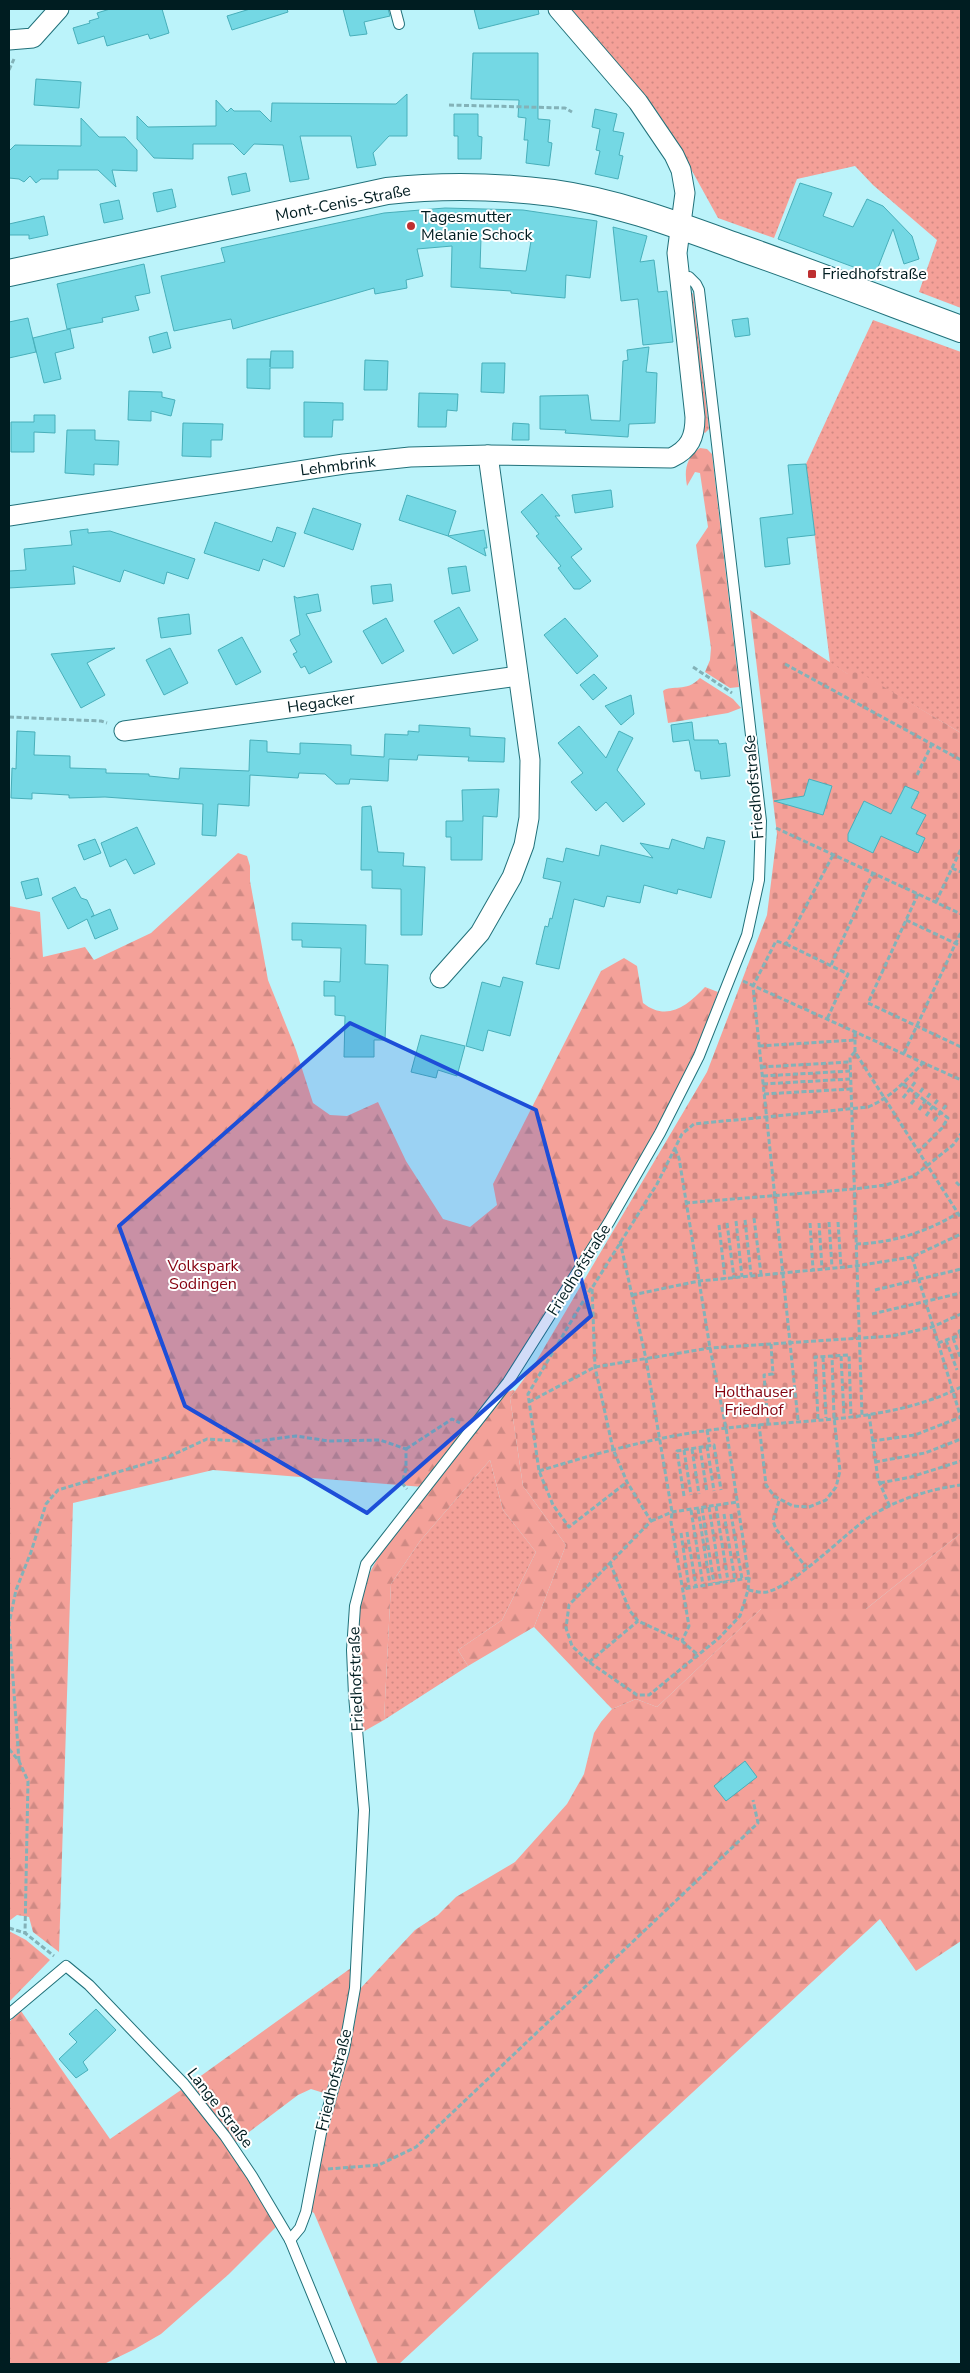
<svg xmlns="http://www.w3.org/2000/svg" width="970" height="2373" viewBox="0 0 970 2373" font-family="'Nunito Sans',sans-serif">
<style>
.grass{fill:url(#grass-dots)}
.forest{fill:url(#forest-firs)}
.cemetery{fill:url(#cemetery-stones)}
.building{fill:#74d8e4;stroke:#48afba;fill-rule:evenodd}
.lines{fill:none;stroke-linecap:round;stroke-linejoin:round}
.service-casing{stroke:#21717a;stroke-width:12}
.minor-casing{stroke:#21717a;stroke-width:21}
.secondary-casing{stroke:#21717a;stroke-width:28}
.path{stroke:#83b2b8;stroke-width:3;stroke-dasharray:5 2.5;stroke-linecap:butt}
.service{stroke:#fff;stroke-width:10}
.minor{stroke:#fff;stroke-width:19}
.secondary{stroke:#fff;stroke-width:26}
.marked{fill:#1d4ed8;fill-opacity:0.2;stroke:#1d4ed8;stroke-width:4;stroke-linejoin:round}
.poi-dot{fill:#be2f30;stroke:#fff;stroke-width:2}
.labels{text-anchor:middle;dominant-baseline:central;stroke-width:4;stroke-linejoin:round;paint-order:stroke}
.street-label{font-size:16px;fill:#001d21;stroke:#fff}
.poi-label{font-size:16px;fill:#001d21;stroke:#fff;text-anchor:start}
.park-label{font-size:16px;fill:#84000e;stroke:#fff}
</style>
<defs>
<pattern id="grass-dots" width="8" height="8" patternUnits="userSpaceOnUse" patternTransform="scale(1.25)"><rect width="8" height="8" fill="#f4a098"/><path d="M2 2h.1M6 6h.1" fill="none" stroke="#cf8983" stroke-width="1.8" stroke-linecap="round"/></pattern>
<pattern id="forest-firs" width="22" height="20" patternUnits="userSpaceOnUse" patternTransform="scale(1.25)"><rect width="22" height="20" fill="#f4a199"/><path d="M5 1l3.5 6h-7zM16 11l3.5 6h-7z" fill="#cf8a84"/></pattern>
<pattern id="cemetery-stones" width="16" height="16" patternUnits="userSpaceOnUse" patternTransform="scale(1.25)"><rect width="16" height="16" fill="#f4a098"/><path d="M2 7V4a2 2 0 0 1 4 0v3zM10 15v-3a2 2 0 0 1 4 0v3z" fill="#cf8983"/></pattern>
</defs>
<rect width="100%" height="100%" fill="#bbf3fa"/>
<g class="grass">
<polygon points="570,9 961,9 961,308 919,292 937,240 873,185 855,166 797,179 774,238 718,218 675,140 656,110"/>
<polygon points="689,290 693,294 709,429 705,433 702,431"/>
<polygon points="873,320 961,352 961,733 852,669 849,675 830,663 806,464"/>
<polygon points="490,1460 503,1510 536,1552 502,1620 458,1650 468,1666 384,1720 391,1584 420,1541"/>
</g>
<g class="forest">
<path d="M700,448l7,1 5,5 27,233 -9,1 -25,-16 5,-12 1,-12 -15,-103 12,-18 -8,-54 -5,-1 -8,14c-3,-16 -1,-28 13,-38z"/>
<path d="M700,678l33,21 8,9 -13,5 -60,10 -5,-32c9,-7 23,2 37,-13z"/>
<path d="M238,853l9,3 3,10v15l18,99 28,70 17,53 17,12 17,1 31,-14 28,59 37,58 27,8 27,-22 -4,-21 108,-213 23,-13 13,8 6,37c24,19 44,3 62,-16l13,5 -23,63 -15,32 -76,134 -91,147 -90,119 -210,-17 -140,33 -14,449 -26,-20 -4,-15 -12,-2 -8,6v-1015l31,6 3,45 42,-10 9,13 57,-27z"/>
<path d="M513,1390l2,1 -5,7 13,88 43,59 -32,82 -66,39 -10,-16 44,-30 34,-68 -33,-42 -13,-50 -70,81 -29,43 -7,136 -23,13c-2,-45 -10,-102 3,-146 5,-16 15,-30 23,-44l115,-149z"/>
<path d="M961,1533v408l-45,30 -36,-52 -481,445h-21l-64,-151 -4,-2c5,-25 8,-51 14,-76 11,-49 32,-95 35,-145l56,-60 23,-15 18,-18 59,-35 52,-58 17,-30 10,-41 7,-11 11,-13 24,-10 21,8 104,-98h105z"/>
<polygon points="9,1931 26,1940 50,1960 9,2002"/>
<path d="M351,1968c0,43 -11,86 -24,126l-16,-5 -13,6 -62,47 -45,-59z"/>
<polygon points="21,2011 110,2139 181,2090 225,2142 277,2226 229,2274 161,2334 135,2349 104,2364 9,2364 9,2022"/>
</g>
<polygon class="cemetery" points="750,610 848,674 852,668 961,733 961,1533 866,1609 761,1609 657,1707 636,1699 612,1709 534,1627 566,1545 523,1486 510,1398 534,1365 707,1072 767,915 777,834"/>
<g class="building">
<polygon points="110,9 162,9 169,33 150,39 148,34 107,46 104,36 78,44 73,28 90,23 89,21 99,18 97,13"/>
<polygon points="250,9 287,9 288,12 232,30 227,16"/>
<polygon points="343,9 388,9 390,16 364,22 367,34 350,36"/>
<polygon points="474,9 538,9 539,14 479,29"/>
<polygon points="473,53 538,53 538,119 550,120 548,142 552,143 549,166 526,163 528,140 524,140 526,118 518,117 519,100 471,99"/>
<polygon points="36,79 81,82 79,108 34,105"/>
<polygon points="407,94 407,136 389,136 373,153 376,165 357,168 351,136 300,136 309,179 290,182 283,145 254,144 244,155 233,144 193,144 193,159 154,158 137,139 137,116 148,127 216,126 216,100 227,112 231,108 234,111 260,111 271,122 272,103 396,104"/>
<polygon points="595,109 617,114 613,131 624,133 619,155 623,156 618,179 595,174 600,151 596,150 600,129 592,127"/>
<polygon points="454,114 478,114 478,136 482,137 481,159 458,159 458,136 454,136"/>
<polygon points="81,118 99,137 125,137 137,150 137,171 112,170 116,187 98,170 58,170 58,179 41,179 36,183 30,176 24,182 19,179 9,178 9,151 15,145 81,146"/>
<polygon points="246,173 250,191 232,195 228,177"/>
<polygon points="800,183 832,193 823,216 853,227 867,199 883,206 912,236 919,259 904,264 893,229 875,275 778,239"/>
<polygon points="172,189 176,207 157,212 153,193"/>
<polygon points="119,200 123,219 104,223 100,204"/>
<path d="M445,208l78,2 74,11 -7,57 -24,-3 -1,23 -54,-5v-2l-60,-4 1,-41 -35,3 6,27 -17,4 1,8 -32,6 -1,-6 -141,41 -2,-10 -57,12 -13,-55 64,-14 -4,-14 163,-35zM481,238l50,3 -5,30 -46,-3z"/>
<polygon points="44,216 48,235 29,239 29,235 9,235 9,224"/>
<polygon points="613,227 647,236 640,262 654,260 658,292 667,291 673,342 643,345 638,299 621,301"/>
<polygon points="144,264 150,293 135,296 139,310 102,318 103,322 67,329 57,284"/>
<polygon points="28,318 36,352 9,358 9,322"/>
<polygon points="748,318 750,335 735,337 732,320"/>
<polygon points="70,329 74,348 55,353 61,379 44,383 33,338"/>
<polygon points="167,332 171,348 153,353 149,337"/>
<polygon points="649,347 646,372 657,373 655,423 629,424 628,437 565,433 566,430 540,429 540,396 588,395 591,420 620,421 623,361 628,360 627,350"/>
<polygon points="271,351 293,351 293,368 270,368 270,389 247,388 247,359 270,359 270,367"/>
<polygon points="365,360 388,361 387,390 364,390"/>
<polygon points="482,363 505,363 504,393 481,392"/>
<polygon points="129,391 162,392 162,397 175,400 171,416 151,411 151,421 128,420"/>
<polygon points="419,393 458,394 457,411 447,410 446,427 418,427"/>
<polygon points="304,402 343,403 343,420 333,420 332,437 304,437"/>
<polygon points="34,415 55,415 55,433 34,432 34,452 11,452 11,422 34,422"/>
<polygon points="183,423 223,424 222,440 211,440 211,457 182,456"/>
<polygon points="513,423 529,424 529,440 512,440"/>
<polygon points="67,430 95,430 95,440 119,441 118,465 94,464 94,475 65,473"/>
<polygon points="806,464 815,535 787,538 790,564 765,567 760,518 793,514 788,465"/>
<polygon points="611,490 613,507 575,513 572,495"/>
<polygon points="542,494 560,516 555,516 582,549 571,557 591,581 580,589 574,589 558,568 561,566 536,536 539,534 521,512"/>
<polygon points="407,495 456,511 448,536 484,530 487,548 484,548 486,556 448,536 399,520"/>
<polygon points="313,508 361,524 353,550 304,533"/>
<polygon points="215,522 272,542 277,527 296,533 284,567 263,559 259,571 204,553"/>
<polygon points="88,529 88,533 110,531 195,559 188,579 167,572 164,584 124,570 120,582 73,566 75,584 9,588 9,571 26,570 24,549 72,545 70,531"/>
<polygon points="466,566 470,591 452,594 448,568"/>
<polygon points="391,584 393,601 373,604 371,586"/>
<polygon points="318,594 321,611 306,614 332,662 309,674 305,666 301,668 293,654 297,652 290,640 300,635 294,596 297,598"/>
<polygon points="459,607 478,640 453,654 434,621"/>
<polygon points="189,614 191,634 161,638 158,618"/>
<polygon points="386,618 404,651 382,664 363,631"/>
<polygon points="565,618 598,656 577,674 544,635"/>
<polygon points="242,637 261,672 236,685 218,650"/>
<polygon points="115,648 87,663 105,695 81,708 51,654"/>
<polygon points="170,648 188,683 164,695 146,660"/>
<polygon points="594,674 607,688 593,700 580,685"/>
<polygon points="631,695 634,714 621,725 605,706"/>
<polygon points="692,722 694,740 718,740 719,744 726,743 730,776 701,779 700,771 695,771 689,740 673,742 671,725"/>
<polygon points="419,725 470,728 470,736 505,738 504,762 468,761 469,757 418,755 417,760 389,759 388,781 350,779 349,784 336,784 325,774 299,773 298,778 250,775 249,806 218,804 216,836 202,835 203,804 105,797 69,798 69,795 32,793 32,799 11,798 12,768 16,769 17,731 35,732 34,755 70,756 70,768 106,769 106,773 149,774 149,776 179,779 180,768 249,771 250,740 267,741 267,752 300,754 300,743 326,744 351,745 351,755 384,757 385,734 408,735 408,731 419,732"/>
<polygon points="579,726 606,758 619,731 633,738 617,770 645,804 623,822 606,802 596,811 571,782 583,773 558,743"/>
<polygon points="809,779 832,786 823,815 774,801 804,796"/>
<polygon points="905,786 919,792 911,808 926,815 916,834 925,838 918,853 881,836 873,853 848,841 848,834 864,801 891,814"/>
<polygon points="499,789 497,817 483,816 482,860 451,860 451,837 446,837 446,821 463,821 462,790"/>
<polygon points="371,806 378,852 404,853 403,866 425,867 422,935 401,935 401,889 372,888 372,870 361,870 362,807"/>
<polygon points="137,827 155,864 134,874 126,859 110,867 101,843"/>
<polygon points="707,837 725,841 711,898 678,889 677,894 644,885 640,903 607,896 604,907 574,899 559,969 536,964 545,926 548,927 550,918 552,919 561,882 543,878 547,858 563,862 566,848 599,856 601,845 653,858 640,843 669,849 672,839 704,849"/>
<polygon points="95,839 101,853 84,860 78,845"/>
<polygon points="38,878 42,895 26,899 21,882"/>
<polygon points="75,887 81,898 87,900 94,915 91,917 110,909 118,929 95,939 87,919 68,929 52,898"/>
<polygon points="292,923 366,925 365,964 388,965 385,1040 374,1040 374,1057 344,1057 345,1016 335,1015 335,996 324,996 324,981 340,982 341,948 302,947 302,940 292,940"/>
<polygon points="503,977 523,982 510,1036 488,1030 483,1051 466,1046 482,982 500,987"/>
<polygon points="421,1035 465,1046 457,1076 438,1070 436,1078 411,1072"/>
<polygon points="745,1761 757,1777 726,1801 714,1786"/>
<polygon points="96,2009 116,2030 83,2062 88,2070 76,2078 59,2059 77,2042 69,2034"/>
</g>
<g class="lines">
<defs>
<g id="service">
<polyline points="395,9 399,24"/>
<polyline points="9,2014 66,1966 89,1985 184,2084 225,2136 252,2176 290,2240 341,2364"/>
<polyline points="290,2240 300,2228 306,2212 321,2133 344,2050 355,1988 364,1810 354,1695 352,1650 355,1606 366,1564 508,1382 609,1222 660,1133 699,1056 747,935 759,880 761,821 699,290 696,284 689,277 679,277"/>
</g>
<g id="minor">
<polyline points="9,40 33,38 59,9"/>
<path d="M9,516l335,-52 66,-7 78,-2 183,3c19,-9 24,-21 24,-41l-18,-164 8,-60 -4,-23 -7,-15 -36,-53 -80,-93"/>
<polyline points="124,731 518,676"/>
<polyline points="440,978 480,933 512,877 524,845 529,818 530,760 488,455"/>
</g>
<path id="secondary" d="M9,273l378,-82c55,-6 111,-5 166,2 65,9 127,33 188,55 74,26 147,54 220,81"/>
</defs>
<use href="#service" class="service-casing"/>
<use href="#minor" class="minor-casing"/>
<use href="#secondary" class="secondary-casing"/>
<g class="path">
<polyline points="9,70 14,59"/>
<polyline points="449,105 565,108 572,112"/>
<polyline points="785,664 961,760"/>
<polyline points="693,667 732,693"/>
<polyline points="9,717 101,721 107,723"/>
<polyline points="917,775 932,744"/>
<polyline points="776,828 961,914"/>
<polyline points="952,868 961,872"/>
<polyline points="918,894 868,1003 961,1047"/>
<polyline points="936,902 961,849"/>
<polyline points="906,920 961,946"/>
<polyline points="786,944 848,974 827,1019"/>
<polyline points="831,965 873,873"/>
<polyline points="743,981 961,1080"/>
<polyline points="855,1032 855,1052 961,1218"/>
<polyline points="759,1046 855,1040"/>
<polyline points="855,1052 850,1057 862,1415"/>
<polyline points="904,1053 961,932"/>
<path d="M924,1062c-18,18 -32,35 -56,45l-174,17 -12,10 -25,50 -65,104 3,79 18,82 14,33 24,39 -82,84 -3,23 6,18 17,16 48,33h12l70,-57 21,-22 8,-26c6,1 13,3 19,2 27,-7 74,-54 98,-72 27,-19 64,-31 96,-35"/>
<polyline points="761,1067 850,1062"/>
<polyline points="763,1076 850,1071"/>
<polyline points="763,1084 850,1079"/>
<polyline points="903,1084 948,1118 942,1128 919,1151"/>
<polyline points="764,1094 851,1089"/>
<polyline points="903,1098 916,1081"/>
<polyline points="911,1104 924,1087"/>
<polyline points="919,1110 931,1092"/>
<polyline points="926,1116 939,1098"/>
<polyline points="934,1121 947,1104"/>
<polyline points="675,1149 679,1158 710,1348 726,1428 749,1578 683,1589"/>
<polyline points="956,1182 961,1187"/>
<polyline points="685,1203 854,1189 886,1185 914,1176 953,1145 961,1134"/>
<polyline points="754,1218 761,1274"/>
<polyline points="745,1220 751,1275"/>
<polyline points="736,1221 742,1277"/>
<polyline points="829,1222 832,1267"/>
<polyline points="838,1222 841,1267"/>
<polyline points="727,1223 734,1278"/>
<polyline points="810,1223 813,1269"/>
<polyline points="819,1223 822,1268"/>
<polyline points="719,1225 725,1279"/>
<polyline points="620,1241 646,1359 672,1512 671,1522 689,1626 682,1641"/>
<path d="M856,1244c36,-1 71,-12 102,-31"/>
<polyline points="912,1257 961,1418"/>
<polyline points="591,1288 528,1394 539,1471 553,1505 569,1527 627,1482"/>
<polyline points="875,1290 961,1269"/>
<polyline points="632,1295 699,1281 856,1266 912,1257 961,1234"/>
<polyline points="872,1314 961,1293"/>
<polyline points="961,1330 959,1331 961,1338"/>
<polyline points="953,1338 961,1359"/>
<polyline points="946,1340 957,1370"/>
<polyline points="938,1343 960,1335"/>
<polyline points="841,1356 844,1416"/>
<polyline points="823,1357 826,1418"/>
<polyline points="529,1402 595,1367 710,1348 892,1336 932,1327 961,1314"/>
<polyline points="869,1414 878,1479 890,1507"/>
<polyline points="818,1419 815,1357 849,1355 851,1416"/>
<polyline points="798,1420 753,986 776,941 786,944 833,855"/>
<polyline points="768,1423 764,1375 773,1374 771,1344"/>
<polyline points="759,1424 766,1485 774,1496 793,1506 809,1507 826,1500 836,1487 840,1471 834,1417 832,1356"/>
<polyline points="707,1430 710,1446"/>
<polyline points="872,1441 915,1435 961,1417"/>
<polyline points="707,1446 714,1491"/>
<polyline points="700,1448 707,1492"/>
<polyline points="406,1449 452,1419 460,1423"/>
<polyline points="692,1449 699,1494"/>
<polyline points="684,1450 691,1495"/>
<polyline points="875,1462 925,1453 961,1439"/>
<path d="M539,1471c62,-19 123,-36 188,-43 77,-9 163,-5 234,-41"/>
<polyline points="880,1483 911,1477 961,1461"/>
<polyline points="684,1496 677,1451 714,1445 721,1490"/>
<polyline points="779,1501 773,1521 776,1529 806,1567"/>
<polyline points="716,1506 728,1581"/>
<polyline points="709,1507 721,1583"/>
<polyline points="702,1508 714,1583"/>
<polyline points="698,1509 710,1584"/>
<polyline points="691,1510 703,1585"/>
<polyline points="724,1514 735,1580"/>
<polyline points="731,1514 742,1579"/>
<polyline points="651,1521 672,1512 737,1502"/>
<polyline points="687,1532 696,1586"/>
<polyline points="681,1533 689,1587"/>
<polyline points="610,1563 630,1611 638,1621 682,1641 698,1655"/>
<polyline points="748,1590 749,1578"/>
<polyline points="589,1662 638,1621"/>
<polyline points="9,1749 19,1761 28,1781 25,1933"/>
<polyline points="19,1761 9,1624 16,1590 31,1552 46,1504 58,1490 168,1457 207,1439 250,1442 296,1436 329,1441 380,1440 406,1449 406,1469 402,1483 407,1489"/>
<polyline points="9,1928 25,1933 54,1956"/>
<polyline points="328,2169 379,2165 416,2147 758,1823 753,1800"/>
</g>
<use href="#service" class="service"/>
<use href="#minor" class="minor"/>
<use href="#secondary" class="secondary"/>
</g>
<path class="marked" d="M350,1023l186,87 55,206 -224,197 -182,-107 -66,-180z"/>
<g class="poi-dot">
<circle cx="411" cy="226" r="5"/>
<rect x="807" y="269" width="10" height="10" rx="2.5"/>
</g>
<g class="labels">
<g class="street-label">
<text transform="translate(343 203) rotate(-11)">Mont-Cenis-Straße</text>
<text transform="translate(338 466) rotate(-7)">Lehmbrink</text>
<text transform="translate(321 703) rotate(-8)">Hegacker</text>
<text transform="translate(754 787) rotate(-95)">Friedhofstraße</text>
<text transform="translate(579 1270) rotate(-58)">Friedhofstraße</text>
<text transform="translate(356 1679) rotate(-92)">Friedhofstraße</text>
<text transform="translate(334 2080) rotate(-76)">Friedhofstraße</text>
<text transform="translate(220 2108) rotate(52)">Lange Straße</text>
</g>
<g class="poi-label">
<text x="421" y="217">Tagesmutter<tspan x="421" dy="18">Melanie Schock</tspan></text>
<text x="822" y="274">Friedhofstraße</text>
</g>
<g class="park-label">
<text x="203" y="1266">Volkspark<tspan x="203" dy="18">Sodingen</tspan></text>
<text x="754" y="1392">Holthauser<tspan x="754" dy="18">Friedhof</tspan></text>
</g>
</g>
<rect width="970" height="2373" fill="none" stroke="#001d21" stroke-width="20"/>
</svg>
